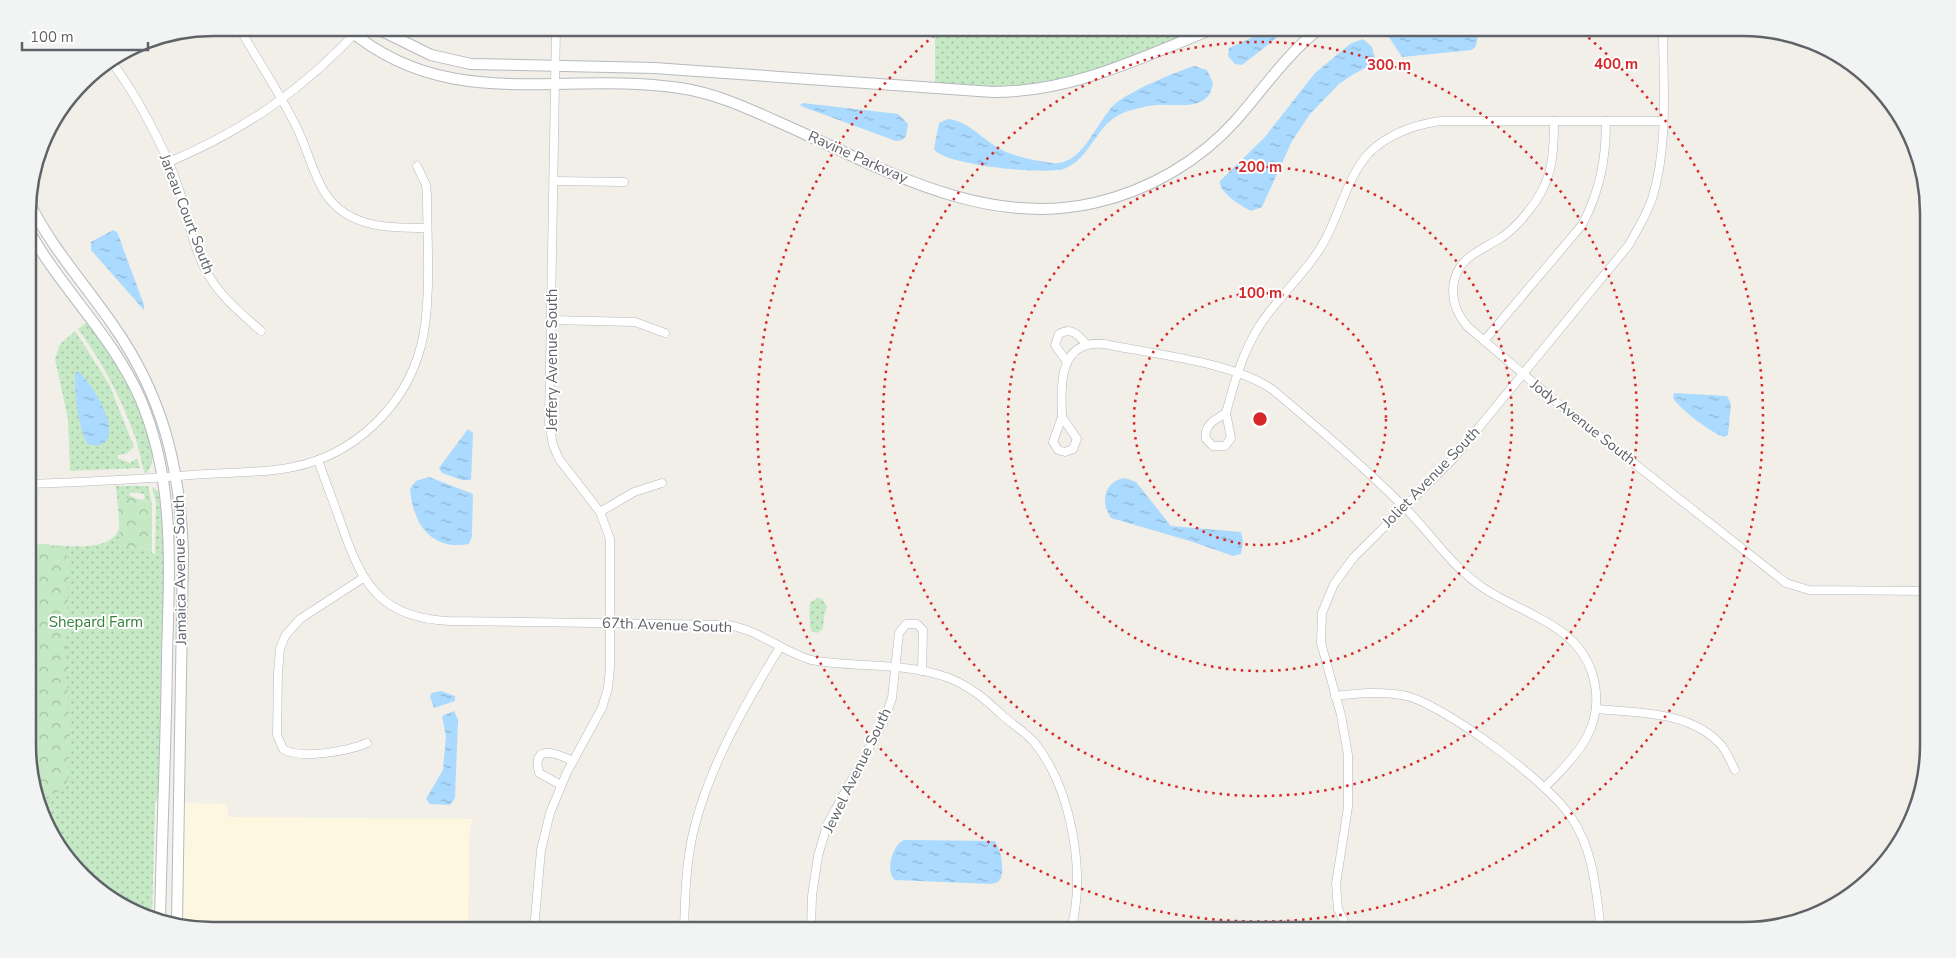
<svg xmlns="http://www.w3.org/2000/svg" width="1956" height="958" viewBox="0 0 1956 958" font-family="'Nunito Sans',sans-serif">
<style>
.commercial{fill:#fef7e0}
.grass{fill:url(#grass-dots)}
.forest{fill:url(#forest-crowns)}
.water{fill:url(#water-ripples)}
.lines{fill:none;stroke-linecap:round;stroke-linejoin:round}
.street-casing{stroke:#b5b8bc;stroke-width:9}
.secondary-casing{stroke:#b6babf;stroke-width:12}
.street{stroke:#fff;stroke-width:8}
.secondary{stroke:#fff;stroke-width:10}
.ring{fill:none;stroke:#d62828;stroke-width:2.5;stroke-dasharray:2.5 5}
.labels{text-anchor:middle;dominant-baseline:central;stroke-width:4;stroke-linejoin:round;paint-order:stroke}
.street-label{font-size:15px;fill:#5f6368;stroke:#fff}
.park-label{font-size:15px;fill:#348238;stroke:#fff}
.rim{fill:none;stroke:#5f6368;stroke-width:2.5}
.centre{fill:#d62828;stroke:#fff;stroke-width:2.5}
.ring-label{font-size:15px;text-anchor:middle;font-weight:bold;fill:#d62828;stroke:#fff;stroke-width:4;stroke-linejoin:round;paint-order:stroke}
</style>
<defs>
<pattern id="grass-dots" width="8" height="8" patternUnits="userSpaceOnUse" patternTransform="scale(1.25)"><rect width="8" height="8" fill="#c5e8c5"/><path d="M2 2h.1M6 6h.1" fill="none" stroke="#a3c0a4" stroke-width="1.8" stroke-linecap="round"/></pattern>
<pattern id="forest-crowns" width="20" height="18" patternUnits="userSpaceOnUse" patternTransform="scale(1.25)"><rect width="20" height="18" fill="#c5e8c5"/><path d="M2 6a3 3 0 1 1 6 0M12 15a3 3 0 1 1 6 0" fill="none" stroke="#a3c0a4"/></pattern>
<pattern id="water-ripples" width="26" height="14" patternUnits="userSpaceOnUse" patternTransform="scale(1.25)"><rect width="26" height="14" fill="#aadaff"/><path d="M2 4q2-2 4 0t4 0M15 11q2-2 4 0t4 0" fill="none" stroke="#8eb4d2"/></pattern>
</defs>
<rect width="100%" height="100%" fill="#f1efe8"/>
<polygon class="commercial" points="178,803 227,804 228,817 472,819 469,836 468,930 213,930 182,923"/>
<g class="grass">
<path d="M935,28h267c-44,17 -90,41 -136,52 -43,10 -87,6 -131,3z"/>
<path d="M89,321c16,22 87,132 56,153 -4,-11 -5,-23 -9,-34 -14,-41 -33,-77 -58,-111z"/>
<polygon points="75,331 109,384 134,447 126,454 118,455 117,458 130,463 137,458 140,468 70,471 68,419 55,359 60,344"/>
<polygon points="116,486 148,486 152,504 140,499 145,499 144,494 131,492 129,495 135,498 123,499 118,508"/>
<path d="M152,487l9,6 5,44 -5,251 -6,16 -3,112 -21,-5 -65,-53 -24,-42 -13,-47 23,-224 -12,-1c21,1 72,10 79,-16l8,19 25,3v3l3,1 1,-50z"/>
<path d="M817,598l5,1 5,7 -3,10 -1,13 -6,4 -6,-2c-1,-3 -2,-24 -1,-28z"/>
</g>
<g class="forest">
<polygon points="127,498 135,498 152,504 152,550 127,547 120,542 118,505 121,500"/>
<path d="M47,544l17,5 5,11 -3,97 4,89 -3,39c-8,9 -19,10 -31,9l-7,-25v-224z"/>
</g>
<g class="water">
<polygon points="1273,28 1289,28 1242,65 1235,64 1228,56 1229,48"/>
<polygon points="1383,28 1479,28 1476,46 1472,50 1402,57"/>
<path d="M1363,39l9,8 4,15 -24,13 -13,9 -29,30 -18,27 -30,66 -11,4c-9,-4 -33,-19 -31,-30l45,-44 50,-64 35,-29z"/>
<path d="M1194,66l13,4 6,13c-4,30 -36,20 -56,22 -11,1 -24,4 -34,8 -27,11 -31,43 -57,55 -17,8 -124,-3 -132,-19l5,-26 9,-4c20,2 33,19 49,28 16,10 36,13 55,16 31,4 44,-42 63,-59 14,-13 61,-32 79,-38z"/>
<polygon points="803,103 898,114 908,124 906,136 902,140 896,141 806,108 800,105"/>
<polygon points="113,230 117,232 119,237 144,305 144,310 91,250 91,242"/>
<path d="M76,372h3c12,11 40,54 27,69 -4,5 -11,5 -18,3 -9,-11 -15,-58 -12,-72z"/>
<path d="M1674,393l53,3 4,8 -3,31 -4,2c-13,-4 -44,-28 -51,-39z"/>
<polygon points="468,429 473,433 471,480 462,480 442,473 439,468"/>
<path d="M429,477l44,17 -1,42 -3,8c-38,7 -56,-20 -59,-55l6,-8z"/>
<path d="M1125,478l11,4 35,44 70,6 2,9 -2,13 -8,2 -43,-15 -79,-23c-11,-16 -7,-37 14,-40z"/>
<polygon points="441,691 455,696 455,701 434,708 430,696 432,693"/>
<polygon points="454,711 458,720 455,798 450,805 430,804 426,799 443,770 446,736 442,716"/>
<path d="M904,840l90,1c7,5 12,34 5,40 -2,2 -5,2 -8,3l-96,-4c-10,-8 -3,-35 9,-40z"/>
</g>
<g class="lines">
<defs>
<g id="street">
<path d="M239,28c19,32 40,64 57,98 10,20 15,41 25,60 21,42 65,42 106,42"/>
<path d="M111,61c25,33 55,89 68,128 9,29 14,60 30,87 13,22 33,38 52,55"/>
<path d="M1554,121c0,38 -2,62 -27,92 -8,10 -18,20 -28,26 -23,14 -44,20 -46,50 0,16 5,26 15,38l87,74 231,182 23,7 119,1"/>
<path d="M169,162c76,-32 135,-73 191,-134"/>
<polyline points="554,181 624,182"/>
<polyline points="551,320 635,322 665,333"/>
<path d="M1484,341l98,-116c18,-34 24,-66 24,-104"/>
<path d="M1067,362l-12,-17 4,-11c13,-8 20,2 28,11"/>
<path d="M1226,413c8,-30 17,-62 34,-88 18,-28 44,-50 61,-78 18,-29 25,-69 48,-94 20,-20 45,-28 71,-32h222"/>
<path d="M1226,413l5,25 -6,8h-12l-7,-7c-3,-14 10,-20 20,-26z"/>
<path d="M1062,417c-1,-31 -4,-78 42,-73 48,10 130,18 169,46 44,37 89,75 130,116 28,27 48,61 82,83 38,25 91,35 107,84 16,51 -14,81 -47,114"/>
<polygon points="1062,417 1077,439 1073,449 1065,452 1058,450 1053,442"/>
<path d="M318,460c8,23 17,46 25,69 20,58 40,89 106,92l279,4c31,5 53,26 83,35 45,8 92,2 135,17 23,8 39,22 56,38 10,9 23,17 32,27 38,47 52,131 37,188"/>
<path d="M29,484c54,-2 108,-4 162,-9 34,-3 69,-1 102,-8 61,-12 112,-60 128,-121 11,-43 6,-105 6,-151l-1,-10 -9,-19"/>
<polyline points="600,512 634,492 662,483"/>
<path d="M363,578l-63,41 -15,17 -5,13 -2,24 -1,62 6,14c18,11 65,2 84,-6"/>
<path d="M1335,696c24,-3 48,-5 72,0 40,11 141,86 164,121 23,33 25,75 30,113"/>
<path d="M1596,709c42,4 96,2 126,37 5,7 9,16 13,24"/>
<path d="M561,785l-22,-12c-8,-31 19,-19 34,-12"/>
<polyline points="534,930 541,850 550,813 567,772 602,708 608,688 610,667 610,539 600,512 559,459 553,445 549,423 556,28"/>
<path d="M684,930c1,-35 2,-71 11,-105 17,-64 51,-122 85,-178"/>
<polyline points="811,930 812,896 818,856 827,825 884,721 892,698 899,633 906,624 917,624 923,630 922,671"/>
<path d="M1348,930l-10,-21 -2,-25 12,-77v-52l-7,-40 -20,-72 1,-30 12,-29 20,-27 99,-98 175,-213c9,-15 18,-30 24,-47 17,-55 11,-115 11,-171"/>
</g>
<g id="secondary">
<path d="M347,28c101,87 215,42 333,60 34,5 65,19 96,33 101,44 204,108 318,82 54,-12 106,-42 143,-84 27,-31 50,-65 83,-91"/>
<path d="M376,28l55,27 40,9 183,4 339,24c81,0 149,-35 222,-64"/>
<path d="M28,200c22,46 56,83 85,125 50,71 67,142 70,227l-6,370"/>
<path d="M28,229c33,60 84,106 112,169 36,84 29,171 27,260 -1,87 -5,173 -7,260"/>
</g>
</defs>
<use href="#street" class="street-casing"/>
<use href="#secondary" class="secondary-casing"/>
<use href="#street" class="street"/>
<use href="#secondary" class="secondary"/>
</g>
<g class="ring">
<circle cx="1260" cy="419" r="126"/>
<circle cx="1260" cy="419" r="252"/>
<circle cx="1260" cy="419" r="377"/>
<path d="M1577 28A503 503 0 1 1 943 28"/>
</g>
<g class="labels">
<g class="street-label">
<text transform="translate(858 157) rotate(24)">Ravine Parkway</text>
<text transform="translate(187 214) rotate(69)">Jareau Court South</text>
<text transform="translate(552 360) rotate(-90)">Jeffery Avenue South</text>
<text transform="translate(1583 422) rotate(38)">Jody Avenue South</text>
<text transform="translate(1431 477) rotate(-46)">Joliet Avenue South</text>
<text transform="translate(180 570) rotate(-91)">Jamaica Avenue South</text>
<text transform="translate(667 625) rotate(2)">67th Avenue South</text>
<text transform="translate(857 770) rotate(-64)">Jewel Avenue South</text>
</g>
<g class="park-label">
<text x="96" y="622">Shepard Farm</text>
</g>
</g>
<path d="M0 0H1956V958H0ZM213 36H1743A177 177 0 0 1 1920 213V745A177 177 0 0 1 1743 922H213A177 177 0 0 1 36 745V213A177 177 0 0 1 213 36Z" fill="#f2f3f3" fill-rule="evenodd"/>
<path class="rim" d="M213 36H1743A177 177 0 0 1 1920 213V745A177 177 0 0 1 1743 922H213A177 177 0 0 1 36 745V213A177 177 0 0 1 213 36Z"/>
<circle cx="1260" cy="419" r="8" class="centre"/>
<g class="ring-label">
<text x="1616" y="69">400 m</text>
<text x="1389" y="70">300 m</text>
<text x="1260" y="172">200 m</text>
<text x="1260" y="298">100 m</text>
</g>
<path d="M22 42v8h126v-8" fill="none" stroke="#5f6368" stroke-width="2.5"/>
<text x="30" y="42" font-size="15" fill="#5f6368" stroke="#ffffff" stroke-width="4" paint-order="stroke">100 m</text>
</svg>
